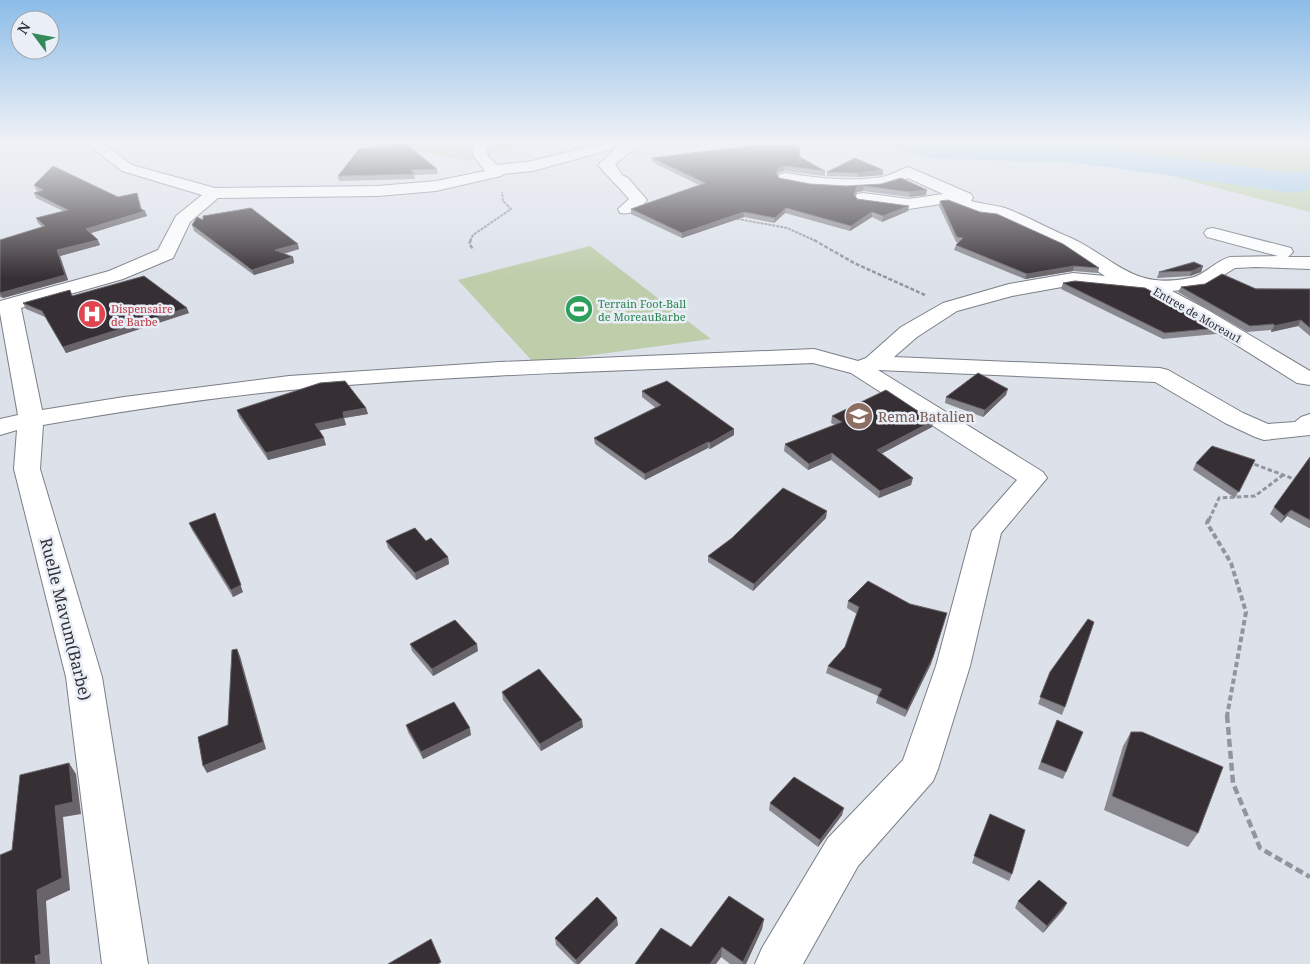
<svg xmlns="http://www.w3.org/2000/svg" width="1310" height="964" viewBox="0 0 1310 964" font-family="'Noto Serif',serif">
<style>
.green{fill:#becdaa}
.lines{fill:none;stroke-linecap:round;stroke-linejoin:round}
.river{fill:#a2c7e8;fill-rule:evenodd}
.minor-casing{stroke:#7b7f87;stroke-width:2}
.path-far4{stroke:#92969c;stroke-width:2;stroke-dasharray:3 1;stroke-linecap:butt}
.path-far3{stroke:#92969c;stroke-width:2.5;stroke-dasharray:4 2;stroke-linecap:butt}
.path-far2{stroke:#92969c;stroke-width:3;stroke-dasharray:4.5 2.5;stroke-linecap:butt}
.path-far1{stroke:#92969c;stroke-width:4;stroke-dasharray:5.5 3;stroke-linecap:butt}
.path{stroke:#92969c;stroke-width:4.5;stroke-dasharray:8 4;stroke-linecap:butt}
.minor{fill:#fff;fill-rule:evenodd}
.wall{fill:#89888e}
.shaded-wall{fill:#68646a}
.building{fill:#362f33;stroke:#68646a}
.labels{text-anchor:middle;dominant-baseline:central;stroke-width:5;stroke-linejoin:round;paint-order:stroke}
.far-leisure-label{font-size:11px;fill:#27864d;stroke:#e9eef7;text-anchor:start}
.far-health-label{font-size:11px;fill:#be3a42;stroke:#e9eef7;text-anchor:start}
.far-street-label{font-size:11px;fill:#303236;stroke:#e9eef7}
.education-label{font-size:14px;fill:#785e54;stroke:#e9eef7;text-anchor:start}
.near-street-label{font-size:16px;fill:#303236;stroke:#e9eef7}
</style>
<rect width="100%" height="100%" fill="#dce1ea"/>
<g class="green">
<polygon points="375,143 528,143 469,161"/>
<polygon points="1044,143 1310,143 1310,212"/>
<polygon points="590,246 711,339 534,363 458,280"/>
</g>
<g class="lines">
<polygon class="river" points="894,143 1077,145 1295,173 1310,169 1310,189 1295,193 1077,163 928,158 898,149"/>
<defs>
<path id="minor" d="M86,143h16l30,22 83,23 163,-2 58,-5 49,-10 -11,-14 -2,-10 3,-4h15l-4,5 2,8 9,9 35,-4 72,-18h29l3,3 -2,3 -19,15 7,11 6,3 19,22c-6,9 -16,15 -27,13l-2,-4 11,-10c-10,-12 -21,-22 -31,-34l18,-17 -83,23 -30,3 -2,2 -65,15 -58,5 -160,2 -28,24 -17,36 -50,21 -102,29 21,102 82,-13 165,-21 210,-14 315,-13 44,12 8,-3 35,-31 42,-24 66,-19 64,-11 32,3 -43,-28 -66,-31 -17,-2 -32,-12 -38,6 -46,-6 -6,-1 -2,-4 2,-4 6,-1 46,6 34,-5 -35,-16c-31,17 -94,12 -129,3l-2,-3 2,-3 6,-2c32,5 66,9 97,4 10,-2 17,-7 26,-10l63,27 2,4 -2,3c12,3 23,4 34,7 22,8 44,21 66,30 45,21 61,52 119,40 14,-2 25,-17 40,-21l48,-1 -71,-19 -3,-4 3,-4 6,-1 78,20 2,4 -5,5h22v12l-54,-2 -21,1 -32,20 -31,3 34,18 104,62v14l-13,-2 -105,-66 -49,-25 -70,-7 -61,11 -55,15 -40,26 -23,20 266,11 8,2 75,43 25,11 27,-2 6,-5 9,-3v21l-46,5 -9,-3 -30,-14 -70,-41 -277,-12 165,102 4,6 -46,55 -31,133 -32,103 -5,12 -75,85 -55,98h-48l7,-16 66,-110 75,-78 33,-94 36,-135 45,-51 -166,-107 -38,-10c-174,7 -350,11 -523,27 -83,8 -165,21 -247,35l-3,44 62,208 46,287h-46l-36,-287 -52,-208 3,-39 -17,5v-16l18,-4 -18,-102v-12l109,-30 49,-21 18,-34 26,-21 -80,-24z"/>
</defs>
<use href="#minor" class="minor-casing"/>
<g class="path-far4">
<polyline points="733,218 787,228 816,241"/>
<polyline points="470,241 473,235 511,209 503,201 502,192"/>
</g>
<g class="path-far3">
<polyline points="471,240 469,244 474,250"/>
<polyline points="814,240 854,263 925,295"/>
</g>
<g class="path-far2">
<polyline points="1248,462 1297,480"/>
<polyline points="1209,520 1219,498 1255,496 1283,475"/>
</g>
<polyline class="path-far1" points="1209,519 1207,523 1231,563 1246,612 1227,716"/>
<polyline class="path" points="1227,715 1233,783 1260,848 1310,877"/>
<use href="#minor" class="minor"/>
</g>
<g class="wall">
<polygon points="401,143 437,169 438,174 414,175 415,179 339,181 338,176"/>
<polygon points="800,157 825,171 825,176 784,171 778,173 777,175 779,178 810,184 846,186 881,184 926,195 909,197 863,191 857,192 855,195 857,199 909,206 908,211 882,222 872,217 850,231 785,213 774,223 744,217 682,238 631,214 631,209 699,185 652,162 652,158"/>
<polygon points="855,158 883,175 858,177 827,176 827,172"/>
<polygon points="34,185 142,209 145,211 147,216 91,233 100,245 60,256 68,280 3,298 0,297 0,240 42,227 38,223 36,218 63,211 36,198 34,193 38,191 36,190"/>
<polygon points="940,201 1099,268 1098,273 1073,271 1025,279 954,250 956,245 958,243 956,242 939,206"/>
<polygon points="203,220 299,249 284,254 293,257 294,263 254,275 194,231 192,225"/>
<polygon points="1203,266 1201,272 1190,276 1157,278 1159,272"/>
<polygon points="1063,283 1218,328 1216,334 1163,339 1061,289"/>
<polygon points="1181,287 1310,289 1310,336 1298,326 1271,332 1271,330 1247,332 1178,292"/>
<polygon points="73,296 189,313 66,353 45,317 26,309 23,303"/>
<polygon points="642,391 734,429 734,435 710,449 708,448 645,480 595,444 594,438 656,408 642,397"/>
<polygon points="1006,395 983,417 945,403 946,397"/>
<polygon points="366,408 368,414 344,418 346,425 319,430 326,445 268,460 239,417 237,410"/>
<polygon points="832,416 933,421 932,427 881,454 911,485 879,498 831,460 808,470 784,451 785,444 835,425 831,423"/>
<polygon points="1310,457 1310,528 1309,528 1287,516 1281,523 1270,514 1274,507"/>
<polygon points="1255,460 1235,498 1193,470 1196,463"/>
<polygon points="826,518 753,591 708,562 708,556"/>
<polygon points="189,523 243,592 233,597 192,530"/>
<polygon points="386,541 426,541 448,557 449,564 416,580 388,548"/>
<polygon points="868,581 931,664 905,717 876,703 878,696 826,673 828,666 845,647 857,614 847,608 848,601"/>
<polygon points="410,644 478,651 433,676 412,651"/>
<polygon points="1050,672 1065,707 1062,715 1038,704"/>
<polygon points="502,692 583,727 541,751 503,700"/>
<polygon points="406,725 471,735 423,759 408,732"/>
<polygon points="1054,727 1066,772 1063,779 1038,769"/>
<polygon points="1131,732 1198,833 1188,847 1104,810 1123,746"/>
<polygon points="770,803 842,815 818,847 769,810"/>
<polygon points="990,814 1012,874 1009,881 972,863"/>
<polygon points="1018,901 1067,903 1063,910 1043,933 1015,908"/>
<polygon points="764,919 762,929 746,964 730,964 721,957 716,964 635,964 691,947"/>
<polygon points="618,925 579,964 575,964 556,945 555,938"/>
</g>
<g class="shaded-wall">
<polygon points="785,166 784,171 778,173 775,177 776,172 779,168"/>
<polygon points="883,170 883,175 858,177 859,173"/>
<polygon points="864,186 863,191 857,192 853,199 854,194 857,187"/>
<polygon points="927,190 926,195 909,197 910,192"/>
<polygon points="909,206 908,211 882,222 883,216"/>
<polygon points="786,208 785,213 774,223 775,218"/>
<polygon points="142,211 145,211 147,216 88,234 86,229"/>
<polygon points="744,212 744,217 682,238 682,233"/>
<polygon points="872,212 872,217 850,231 851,226"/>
<polygon points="98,240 100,245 60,256 68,280 3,298 0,293 57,250"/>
<polygon points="298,244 299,249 277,255 275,250"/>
<polygon points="293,257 294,263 254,275 252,270"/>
<polygon points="1074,266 1073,271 1025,279 1027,274"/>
<polygon points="1203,266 1201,272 1190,276 1192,271"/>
<polygon points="187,308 189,313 66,353 63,347"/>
<polygon points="1301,320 1298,326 1271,332 1274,326"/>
<polygon points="1008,389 1006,395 983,417 985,410"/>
<polygon points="366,408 368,414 344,418 343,412"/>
<polygon points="344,418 346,425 317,431 315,424"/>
<polygon points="933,421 932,427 875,457 877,450"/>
<polygon points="734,429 734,435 710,449 710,443"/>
<polygon points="324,438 326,445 268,460 266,453"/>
<polygon points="708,442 708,448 645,480 645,474"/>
<polygon points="832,453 831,460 808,470 809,464"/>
<polygon points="913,478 911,485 879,498 880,491"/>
<polygon points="1291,510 1287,516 1281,523 1284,516"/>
<polygon points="827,511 826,518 753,591 754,584"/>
<polygon points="217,520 243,592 233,597 231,590"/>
<polygon points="448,557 449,564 416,580 415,573"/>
<polygon points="947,613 931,664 905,717 907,710"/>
<polygon points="477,644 478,651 433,676 432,669"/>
<polygon points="237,649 240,656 266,749 207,773 203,766 263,742"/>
<polygon points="582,720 583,727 541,751 540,744"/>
<polygon points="470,728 471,735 423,759 421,752"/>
<polygon points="69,763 76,774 81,814 63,817 70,890 46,901 50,964 36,964 37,890 55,806"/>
<polygon points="844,808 842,815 818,847 820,840"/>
<polygon points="1067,903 1063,910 1043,933 1047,926"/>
<polygon points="617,918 618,925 579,964 577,964 576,960"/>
<polygon points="764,919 762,929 746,964 743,964 743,962"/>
<polygon points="722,947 721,957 716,964 710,964"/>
</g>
<g class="building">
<polygon points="401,143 405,143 437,169 411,170 414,174 338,176 359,149"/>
<polygon points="757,145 799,146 800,157 825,171 785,166 779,168 776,172 779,178 810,184 846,186 881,184 901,178 927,190 910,192 864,186 857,187 854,194 857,199 909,206 883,216 872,212 851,226 786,208 775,218 744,212 682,233 631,209 705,183 652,158"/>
<polygon points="855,158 883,170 859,173 827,172"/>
<polygon points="53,166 118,197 137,193 141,209 145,211 86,229 98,240 57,250 65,275 0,293 0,240 45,226 36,218 68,210 34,193 43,190 34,185"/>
<polygon points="948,200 980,212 997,214 1063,244 1099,268 1074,266 1027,274 956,245 963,238 957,237 940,201"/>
<polygon points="251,208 298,244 275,250 293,257 252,270 192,225 197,217 203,220 203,216"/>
<polygon points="1194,262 1203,266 1192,271 1159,272"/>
<polygon points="1222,274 1256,289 1310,289 1310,328 1301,320 1274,326 1274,324 1250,326 1181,287 1205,284"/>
<polygon points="144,276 187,308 63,347 42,311 23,303 70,290 72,296"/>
<polygon points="1075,281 1145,288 1193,313 1218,328 1165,333 1063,283"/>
<polygon points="978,373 1008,389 985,410 946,397"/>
<polygon points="345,381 366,408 343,412 344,418 315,424 324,438 266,453 237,410 320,383"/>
<polygon points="667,381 734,429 710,443 708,442 645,474 594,438 661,405 642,391"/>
<polygon points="886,390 933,421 877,450 913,478 880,491 832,453 809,464 785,444 842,422 832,416"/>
<polygon points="1212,446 1255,460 1239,492 1196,463"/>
<polygon points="1310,457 1310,520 1291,510 1284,516 1274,507"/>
<polygon points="783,488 827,511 754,584 708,556 732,538"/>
<polygon points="215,513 241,585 231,590 189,523"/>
<polygon points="415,528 426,541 431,538 448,557 415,573 386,541"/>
<polygon points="868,581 910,604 947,613 933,657 907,710 878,696 882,689 828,666 845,647 859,607 848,601"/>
<polygon points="1088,619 1094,622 1065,707 1040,697 1050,672"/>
<polygon points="455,620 477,644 432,669 410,644"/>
<polygon points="237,649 263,742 203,766 198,737 228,725 232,650"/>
<polygon points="539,669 582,720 540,744 502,692"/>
<polygon points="454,702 470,728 421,752 406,725"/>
<polygon points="1057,720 1083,732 1066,772 1041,762"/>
<polygon points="1131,732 1142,732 1223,767 1198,833 1112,796"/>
<polygon points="69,763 73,802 55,806 62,878 37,890 41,954 35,956 36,964 0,964 0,855 12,850 20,775"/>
<polygon points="794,777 844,808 820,840 770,803"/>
<polygon points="990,814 1025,830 1012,874 974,856"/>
<polygon points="1039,880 1067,903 1047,926 1018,901"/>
<polygon points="729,896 764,919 743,962 722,947 710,964 635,964 661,928 691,947"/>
<polygon points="597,897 617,918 576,960 555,938"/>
<polygon points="431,939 441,962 438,964 388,964"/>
</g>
<linearGradient id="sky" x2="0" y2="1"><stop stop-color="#8cbce8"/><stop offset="0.51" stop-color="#eff2f6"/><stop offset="1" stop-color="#eff2f6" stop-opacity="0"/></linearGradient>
<rect width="1310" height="278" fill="url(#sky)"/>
<defs>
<symbol id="stadium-disc" viewBox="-11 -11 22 22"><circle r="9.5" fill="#2e9e5b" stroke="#e9eef7"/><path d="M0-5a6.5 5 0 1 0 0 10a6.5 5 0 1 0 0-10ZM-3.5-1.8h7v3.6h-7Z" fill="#fff"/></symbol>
<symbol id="hospital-disc" viewBox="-11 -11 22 22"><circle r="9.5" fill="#e0444e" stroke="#e9eef7"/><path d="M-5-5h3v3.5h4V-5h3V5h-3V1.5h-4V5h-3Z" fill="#fff"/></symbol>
<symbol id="school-disc" viewBox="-11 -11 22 22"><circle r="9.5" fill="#8d6e63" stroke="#e9eef7"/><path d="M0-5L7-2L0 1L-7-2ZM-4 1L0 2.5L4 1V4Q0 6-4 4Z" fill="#fff"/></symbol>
</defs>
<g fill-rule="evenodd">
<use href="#stadium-disc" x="563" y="293" width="32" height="32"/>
<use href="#hospital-disc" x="76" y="298" width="32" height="32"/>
<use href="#school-disc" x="843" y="400" width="32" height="32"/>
</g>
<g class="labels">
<g class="far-leisure-label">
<text x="598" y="303">Terrain Foot-Ball<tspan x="598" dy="13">de MoreauBarbe</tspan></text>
</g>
<g class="far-health-label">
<text x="111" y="308">Dispensaire<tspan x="111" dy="13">de Barbe</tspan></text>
</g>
<g class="far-street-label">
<text transform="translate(1198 315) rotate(30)">Entree de Moreau1</text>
</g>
<g class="education-label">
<text x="878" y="416">Rema Batalien</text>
</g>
<g class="near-street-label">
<text transform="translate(66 619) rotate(76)">Ruelle Mavum(Barbe)</text>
</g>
</g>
<g transform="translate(35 35) rotate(302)"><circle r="24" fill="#e9eef7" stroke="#9fa3aa"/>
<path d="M0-4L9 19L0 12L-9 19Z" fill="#35895b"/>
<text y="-8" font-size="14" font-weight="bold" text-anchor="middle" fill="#303236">N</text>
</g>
</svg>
